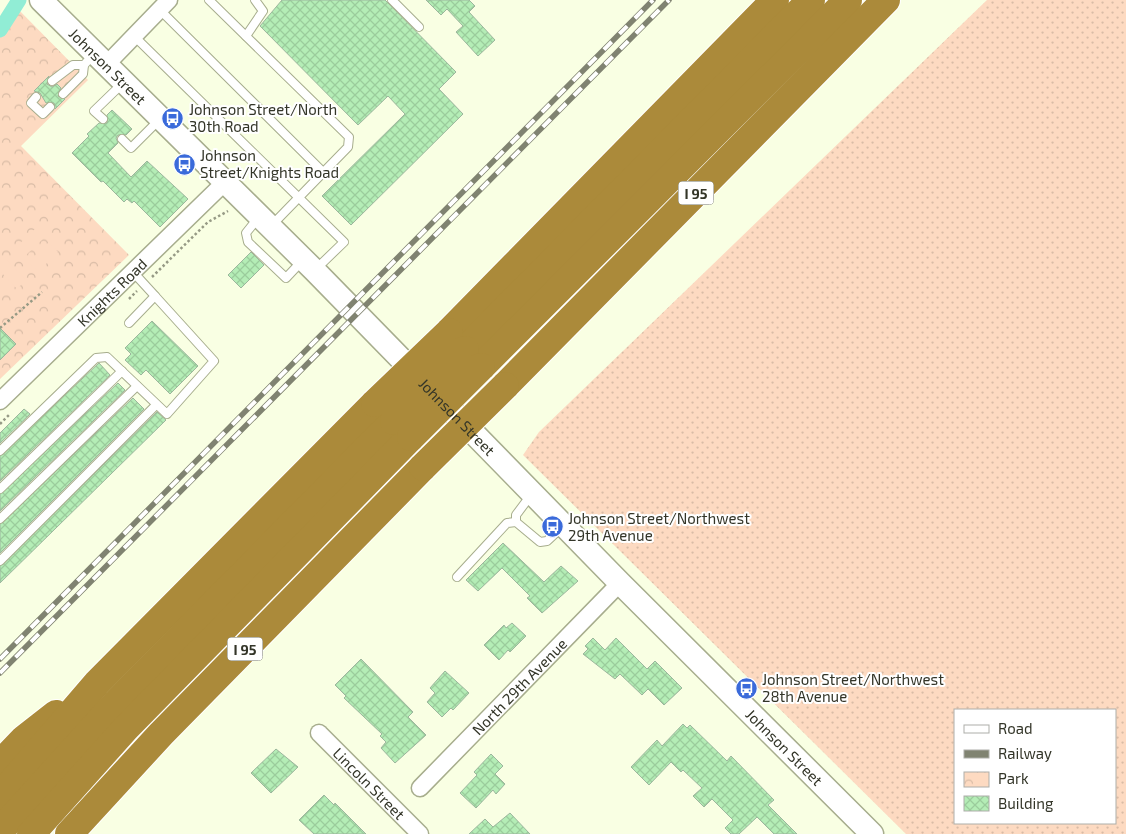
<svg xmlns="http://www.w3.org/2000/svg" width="1126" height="834" viewBox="0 0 1126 834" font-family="'Exo 2',sans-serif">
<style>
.grass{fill:url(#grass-dots);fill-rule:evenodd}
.park{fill:url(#park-crowns)}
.pitch{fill:#fddac1}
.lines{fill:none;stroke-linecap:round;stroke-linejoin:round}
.canal{stroke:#91edd5;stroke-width:15}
.building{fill:url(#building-cross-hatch);stroke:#9cb69d}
.lane-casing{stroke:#a7ad8d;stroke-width:10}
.street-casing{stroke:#a7ad8d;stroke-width:19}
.secondary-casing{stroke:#a7ad8d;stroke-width:25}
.highway-casing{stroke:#fff;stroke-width:30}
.path{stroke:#969a85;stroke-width:2.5;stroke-dasharray:2.5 2.5;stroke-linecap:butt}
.lane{stroke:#fff;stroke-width:8}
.street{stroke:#fff;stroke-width:16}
.secondary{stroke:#fff;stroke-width:22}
.highway{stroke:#ab8a3a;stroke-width:28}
.rail-casing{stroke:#808371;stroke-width:5.5}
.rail{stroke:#fff;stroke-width:4;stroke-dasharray:11;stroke-linecap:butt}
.highway-bridge-casing{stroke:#fff;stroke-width:30;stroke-linecap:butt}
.highway-bridge{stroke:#ab8a3a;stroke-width:28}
.labels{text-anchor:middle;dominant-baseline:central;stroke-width:4;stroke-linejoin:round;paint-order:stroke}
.shield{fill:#fff;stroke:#707268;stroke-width:1}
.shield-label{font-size:14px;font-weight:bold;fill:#333528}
.street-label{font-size:15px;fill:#333528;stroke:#fff}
.poi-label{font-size:15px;fill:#333528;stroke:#fff;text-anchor:start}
</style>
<defs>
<pattern id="grass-dots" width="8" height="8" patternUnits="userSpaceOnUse" patternTransform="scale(1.25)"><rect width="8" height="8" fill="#fddac1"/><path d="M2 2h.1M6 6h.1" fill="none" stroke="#d9bca6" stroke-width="1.8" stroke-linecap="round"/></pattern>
<pattern id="park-crowns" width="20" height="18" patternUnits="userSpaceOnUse" patternTransform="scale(1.25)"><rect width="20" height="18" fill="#fddac1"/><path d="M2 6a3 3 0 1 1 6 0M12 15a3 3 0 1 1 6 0" fill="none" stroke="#d9bca6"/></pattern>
<pattern id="building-cross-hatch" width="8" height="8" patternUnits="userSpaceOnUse" patternTransform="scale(1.25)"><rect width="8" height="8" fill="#b4edb6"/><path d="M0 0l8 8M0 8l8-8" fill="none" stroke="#9bcc9c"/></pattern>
</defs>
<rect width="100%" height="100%" fill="#f9ffe3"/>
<path class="grass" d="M987,0h139v834h-220l-383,-379 16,-23zM955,710h160v113h-160z"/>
<polygon class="park" points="13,4 88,80 21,146 129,255 0,379 0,30"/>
<g class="pitch">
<polygon points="36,228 45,237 24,257 15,248"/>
<polygon points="49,242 58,252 38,272 29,262"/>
<polygon points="6,259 26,280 17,289 0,271 0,265"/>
</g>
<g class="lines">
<polyline class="canal" points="0,30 19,0"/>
</g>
<g class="building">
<polygon points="282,0 385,0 456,72 439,89 463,114 351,225 322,196 405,114 388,96 358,125 260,26"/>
<polygon points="426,0 469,0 475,6 469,12 495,40 478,56 456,32 463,26 447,9 441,15"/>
<polygon points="49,76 47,84 52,87 57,84 61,88 58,96 65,99 55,109 54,103 46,103 40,93 34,91"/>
<polygon points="112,110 132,129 126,135 118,135 116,138 118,143 108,153 131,177 147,161 188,199 160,227 134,201 132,203 127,199 124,202 103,181 101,182 72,153 89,136 87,134 99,123 107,123 107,115"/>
<polygon points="251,252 264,265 241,288 228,275"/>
<polygon points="152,321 198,366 170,394 146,370 141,375 125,360 131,354 125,348"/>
<polygon points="0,328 16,344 0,360"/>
<polygon points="99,363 110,375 0,481 0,456"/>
<polygon points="118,383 125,390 0,511 0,494"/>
<polygon points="133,398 144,409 0,553 0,524"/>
<polygon points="24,409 30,414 0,443 0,433"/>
<polygon points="157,412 166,420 0,583 0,566"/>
<polygon points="503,543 544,582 561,566 578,581 542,613 527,598 530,596 502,568 478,591 466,580"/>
<polygon points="512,623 526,636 510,652 508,650 499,660 484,645 504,625 506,628"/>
<polygon points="593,638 605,650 616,638 647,669 655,661 682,688 664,705 648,689 642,695 620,674 615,679 583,654 588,649 585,646"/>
<polygon points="361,659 413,712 408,717 426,735 395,763 381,748 386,742 380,736 382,734 344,698 346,696 335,685"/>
<polygon points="445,671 469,693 453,710 451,708 442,717 427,702 435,693 430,688"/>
<polygon points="683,724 687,728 690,725 727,761 731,756 774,800 768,805 797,834 774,834 757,817 739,834 731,834 725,828 733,820 712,799 704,807 693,796 702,788 683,770 681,772 671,762 649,785 631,767 657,740 662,746"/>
<polygon points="276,749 298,767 271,793 251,773"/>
<polygon points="491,754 503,766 495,774 505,784 496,794 493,790 476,808 460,793 477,775 474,772"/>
<polygon points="324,795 334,805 335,803 366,834 314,834 299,820"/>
<polygon points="510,813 530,834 469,834 485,819 493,827"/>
</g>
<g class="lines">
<defs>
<g id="lane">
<polyline points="209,0 349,137 348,147 271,226"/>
<polyline points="392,0 419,27"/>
<polyline points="160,10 323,172"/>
<polyline points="134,36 344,242 316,269"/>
<polyline points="246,36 263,11 255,0"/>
<polyline points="52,81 73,65 84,65"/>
<polyline points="63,94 83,74 84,65 93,55"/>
<polyline points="36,97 31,103 43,114 50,107"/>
<polyline points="103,119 94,111 122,84"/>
<polyline points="122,139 131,148 160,119"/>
<polyline points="258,218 246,233 248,242 286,278 302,261"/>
<polyline points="129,323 155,296 133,272"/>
<polyline points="0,451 96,358 107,357 167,414 214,361 155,296"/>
<polyline points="0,489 122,371"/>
<polyline points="0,519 137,386"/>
<polyline points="516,522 516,515 531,495"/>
<polyline points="0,561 156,405"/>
<polyline points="457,577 507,523 516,522 540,542 547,541 562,527"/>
</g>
<g id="street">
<polyline points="106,65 169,0"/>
<path id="s1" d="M0,401l224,-218"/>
<path id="s2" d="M319,733l101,101"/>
<path id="s3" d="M420,788l200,-205"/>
</g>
<g id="secondary">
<path id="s4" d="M41,0l274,271 305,312 252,251"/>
</g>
<g id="highway">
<polyline points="449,332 775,0"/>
<polyline points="465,350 811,0"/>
<polyline points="481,367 848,0"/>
<polyline points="505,386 886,0"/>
<polyline points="0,764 24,739 56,714"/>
<polyline points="0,796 97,683 375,403"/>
<polyline points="0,831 117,702 394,421"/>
<polyline points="31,834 126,728 411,437"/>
<polyline points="69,834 161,734 423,467"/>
</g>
</defs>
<use href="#lane" class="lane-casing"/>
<use href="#street" class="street-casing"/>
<use href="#secondary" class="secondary-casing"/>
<use href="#highway" class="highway-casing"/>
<g class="path">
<polyline points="152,277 208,222 228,211"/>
<polyline points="129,299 137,291"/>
<polyline points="0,328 42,292"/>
<polyline points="0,424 10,414"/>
</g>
<use href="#lane" class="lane"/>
<use href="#street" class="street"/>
<use href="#secondary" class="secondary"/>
<use href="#highway" class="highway"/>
<defs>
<g id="rail">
<polyline points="0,659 653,0"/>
<polyline points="0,673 669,0"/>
</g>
</defs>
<use href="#rail" class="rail-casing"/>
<use href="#rail" class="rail"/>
<defs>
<g id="highway-bridge">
<polyline points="375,403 449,332"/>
<polyline points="394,421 465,350"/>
<polyline points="411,437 481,367"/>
<polyline points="423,467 505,386"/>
</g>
</defs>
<use href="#highway-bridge" class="highway-bridge-casing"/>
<use href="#highway-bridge" class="highway-bridge"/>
</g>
<defs>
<symbol id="bus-disc" viewBox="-11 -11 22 22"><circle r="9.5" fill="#3a6ada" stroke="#fff"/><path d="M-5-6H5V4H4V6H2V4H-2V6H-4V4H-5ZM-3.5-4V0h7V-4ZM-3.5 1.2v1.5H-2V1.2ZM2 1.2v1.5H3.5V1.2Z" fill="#fff"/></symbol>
</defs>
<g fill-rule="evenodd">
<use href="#bus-disc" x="160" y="106" width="25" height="25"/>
<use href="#bus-disc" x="172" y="152" width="25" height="25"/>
<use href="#bus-disc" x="540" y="514" width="25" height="25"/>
<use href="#bus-disc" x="734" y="676" width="25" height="25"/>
</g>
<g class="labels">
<g class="shield">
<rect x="678.5" y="181.5" width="35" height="23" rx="4"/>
<rect x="227.5" y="637.5" width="35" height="23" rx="4"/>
</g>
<g class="shield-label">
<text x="696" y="193">I 95</text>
<text x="245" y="649">I 95</text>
</g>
<g class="street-label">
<text stroke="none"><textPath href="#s4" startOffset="94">Johnson Street</textPath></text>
<text stroke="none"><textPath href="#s1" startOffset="156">Knights Road</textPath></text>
<text stroke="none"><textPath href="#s4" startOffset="589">Johnson Street</textPath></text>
<text stroke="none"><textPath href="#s3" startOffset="142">North 29th Avenue</textPath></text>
<text stroke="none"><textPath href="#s4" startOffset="1054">Johnson Street</textPath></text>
<text stroke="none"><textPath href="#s2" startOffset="71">Lincoln Street</textPath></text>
</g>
<g class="poi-label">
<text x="189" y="109">Johnson Street/North<tspan x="189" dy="17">30th Road</tspan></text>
<text x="200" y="155">Johnson<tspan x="200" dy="17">Street/Knights Road</tspan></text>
<text x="568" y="518">Johnson Street/Northwest<tspan x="568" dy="17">29th Avenue</tspan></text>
<text x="762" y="679">Johnson Street/Northwest<tspan x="762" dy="17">28th Avenue</tspan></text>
</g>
</g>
<rect x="954" y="709" width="162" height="115" fill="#ffffff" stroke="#adaea9"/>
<rect x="964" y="725" width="25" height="8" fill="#ffffff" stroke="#adaea9"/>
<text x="998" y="734" font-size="15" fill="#333528">Road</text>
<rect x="964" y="750" width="25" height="8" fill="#808371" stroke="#adaea9"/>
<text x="998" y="759" font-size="15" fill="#333528">Railway</text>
<rect x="964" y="772" width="25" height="15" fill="url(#park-crowns)" stroke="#adaea9"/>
<text x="998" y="784" font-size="15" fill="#333528">Park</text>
<rect x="964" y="796" width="25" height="15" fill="url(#building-cross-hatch)" stroke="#adaea9"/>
<text x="998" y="809" font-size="15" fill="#333528">Building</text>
</svg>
